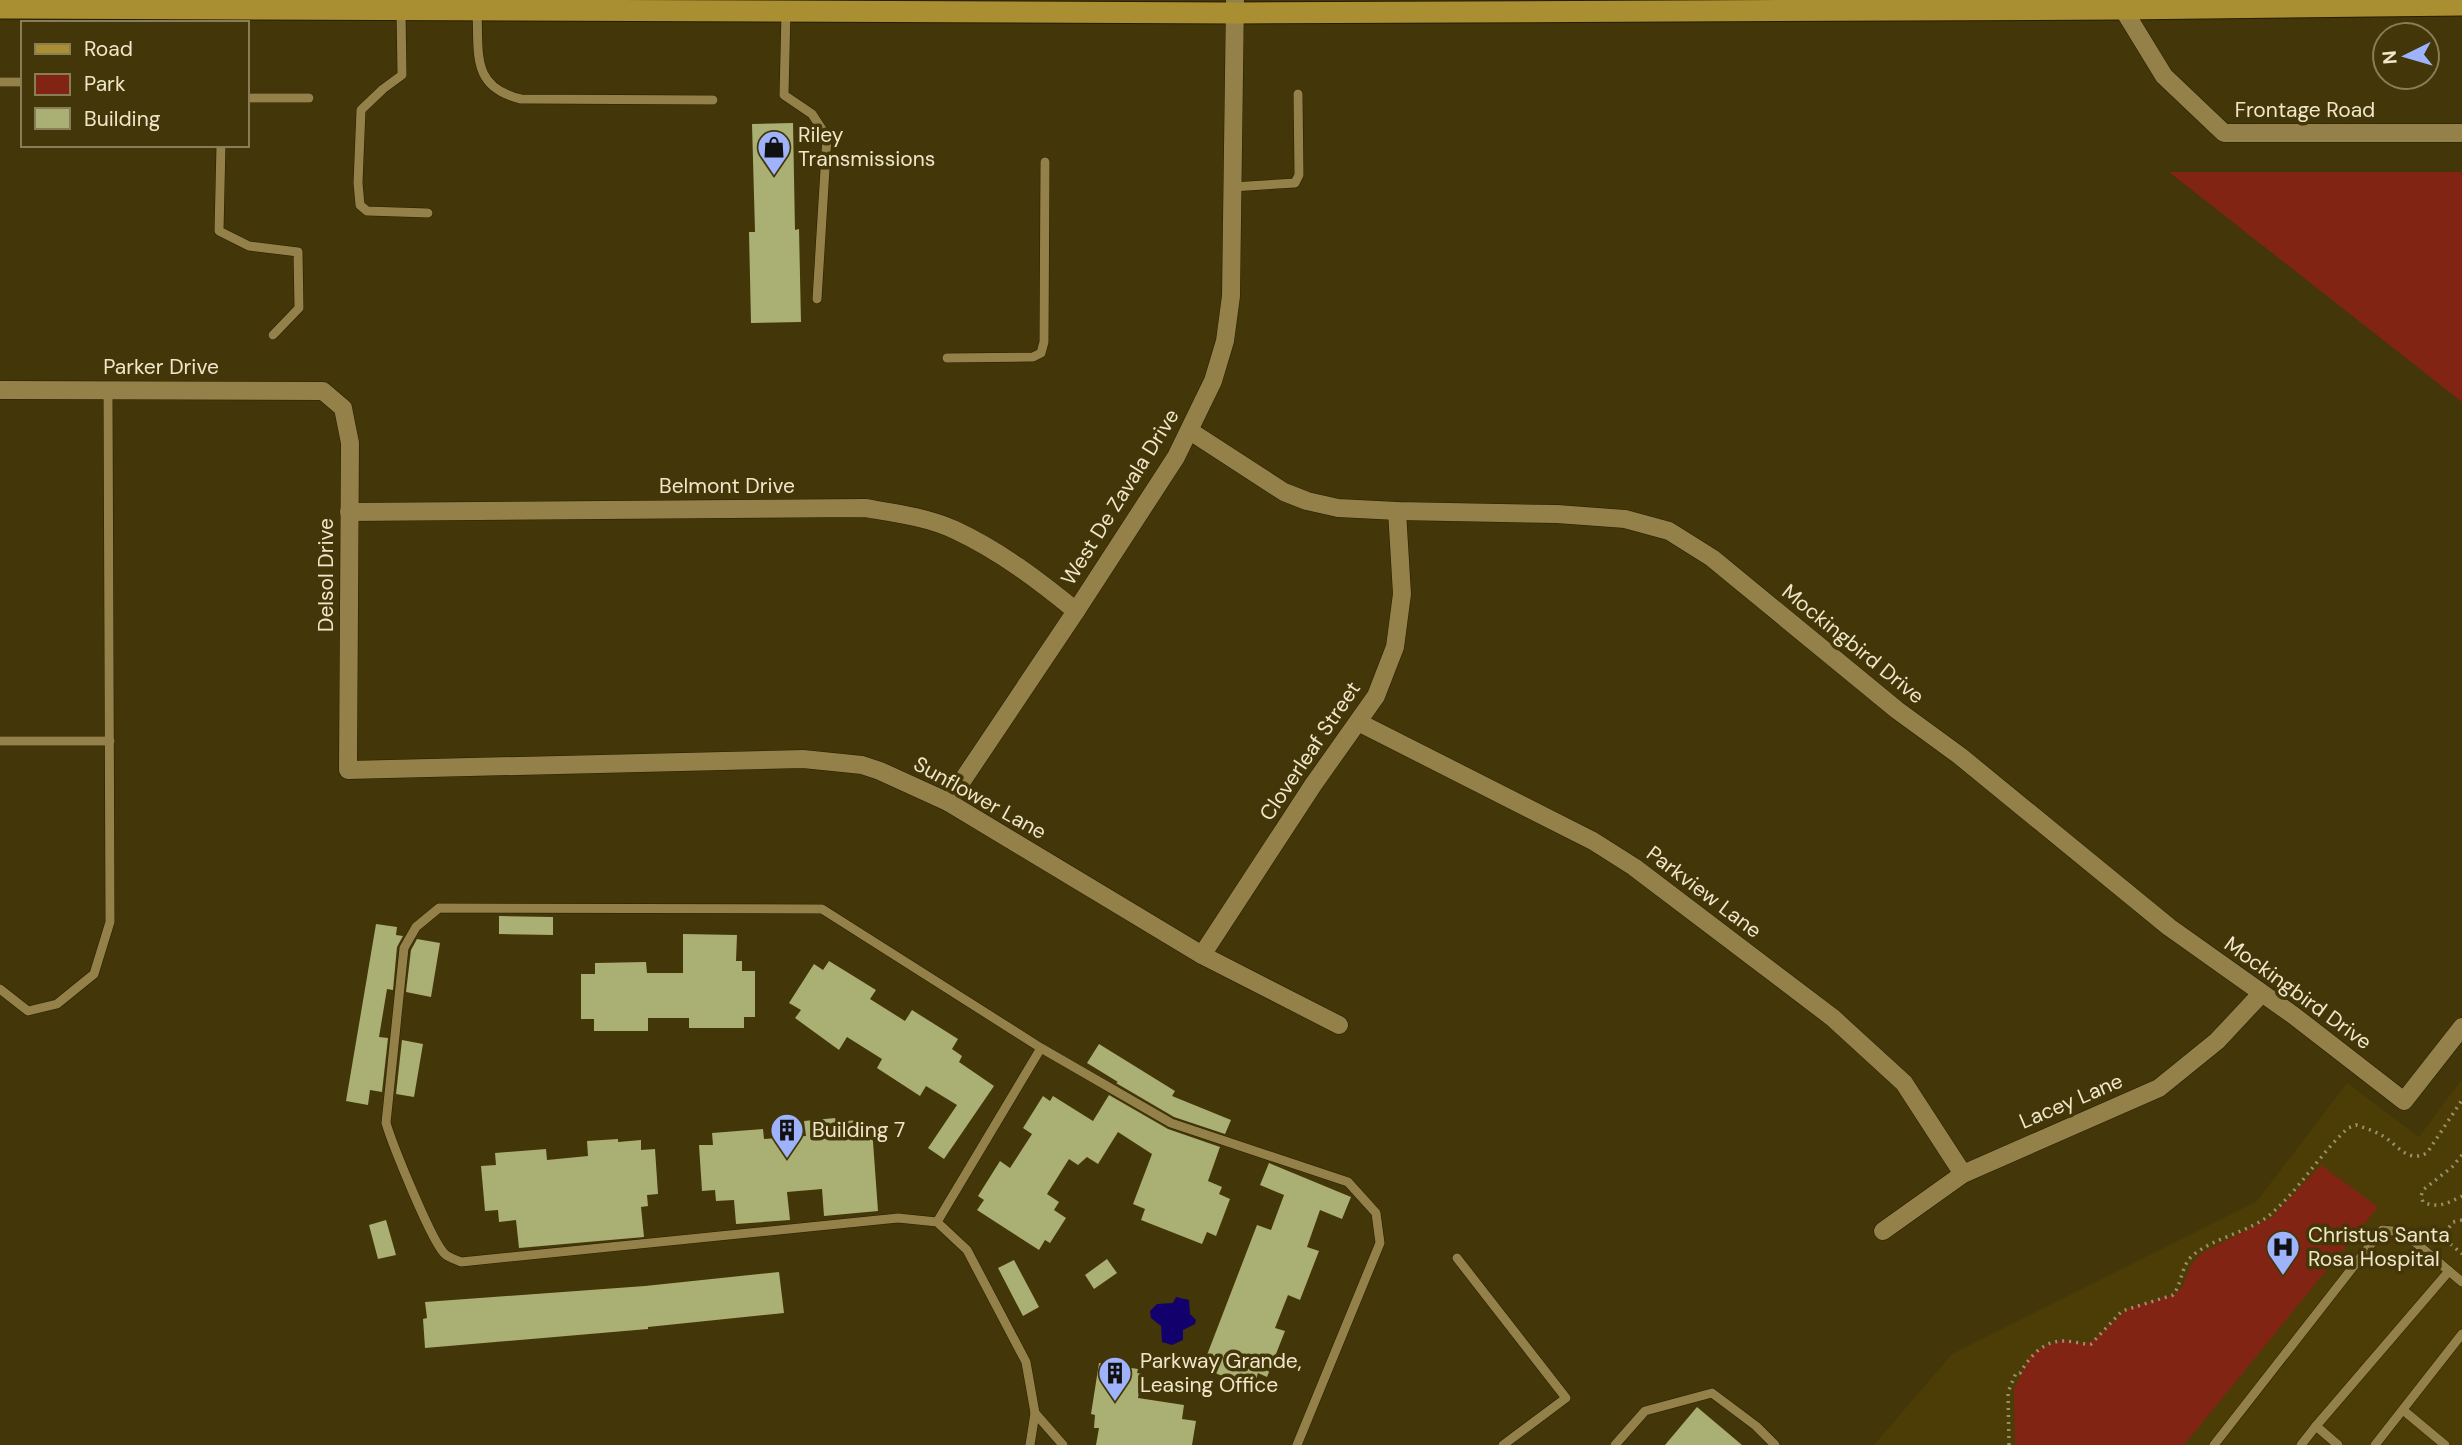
<svg xmlns="http://www.w3.org/2000/svg" width="2462" height="1445" viewBox="0 0 2462 1445" font-family="'DM Sans',sans-serif">
<style>
.built{fill:#4c3d06}
.green{fill:#822414}
.water{fill:#12006c}
.building{fill:#aaaf74}
.lines{fill:none;stroke-linecap:round;stroke-linejoin:round}
.lane-casing{stroke:#271e01;stroke-width:10}
.street-casing{stroke:#271e01;stroke-width:19}
.primary-casing{stroke:#271e01;stroke-width:23}
.path{stroke:#9b906b;stroke-width:3.5;stroke-dasharray:2 5;stroke-linecap:butt}
.lane{stroke:#938149;stroke-width:9}
.street{stroke:#938149;stroke-width:18}
.primary{stroke:#aa8f32;stroke-width:21}
.labels{text-anchor:middle;dominant-baseline:central;stroke-width:7;stroke-linejoin:round;paint-order:stroke}
.street-label{font-size:21px;fill:#f0e7ca;stroke:#433608}
.poi-label{font-size:21px;fill:#f0e7ca;stroke:#433608;text-anchor:start}
</style>
<rect width="100%" height="100%" fill="#433608"/>
<polygon class="built" points="2462,1079 2462,1445 1874,1445 1952,1354 2257,1201 2347,1083 2419,1137"/>
<g class="green">
<polygon points="2169,172 2462,172 2462,402"/>
<polygon points="2321,1165 2378,1207 2184,1445 2015,1445 2014,1389 2031,1355 2044,1347 2062,1340 2085,1344 2095,1339 2129,1308 2173,1295 2182,1288 2191,1265 2202,1253 2272,1217"/>
</g>
<polygon class="water" points="1176,1297 1189,1300 1190,1314 1196,1320 1195,1324 1183,1330 1183,1340 1172,1345 1162,1342 1161,1326 1151,1318 1150,1311 1157,1304 1173,1303"/>
<g class="building">
<polygon points="793,123 795,230 799,229 801,322 751,323 749,232 755,232 752,124"/>
<polygon points="499,916 553,917 553,935 499,934"/>
<polygon points="376,924 397,927 396,935 403,936 397,947 393,990 387,989 379,1037 388,1038 382,1092 370,1090 368,1105 346,1101"/>
<polygon points="683,934 737,935 736,961 742,961 742,971 755,971 755,1017 744,1017 744,1028 689,1028 689,1018 648,1018 648,1031 594,1031 594,1019 581,1019 581,974 595,974 595,963 646,962 647,973 683,973"/>
<polygon points="417,939 440,943 431,997 406,992 411,950"/>
<polygon points="829,961 876,990 870,999 905,1021 912,1010 958,1039 952,1049 962,1056 959,1062 994,1086 944,1159 928,1148 957,1105 926,1086 920,1096 877,1068 882,1059 847,1037 839,1050 795,1018 801,1010 789,1003 814,964 823,970"/>
<polygon points="402,1040 423,1044 414,1097 396,1094"/>
<polygon points="1099,1044 1175,1091 1172,1096 1231,1120 1225,1134 1174,1117 1116,1083 1118,1082 1087,1063"/>
<polygon points="1109,1095 1168,1129 1220,1147 1208,1181 1222,1187 1219,1194 1230,1199 1216,1236 1207,1232 1202,1244 1141,1220 1145,1209 1133,1204 1152,1154 1118,1132 1098,1164 1087,1157 1078,1165 1069,1159 1047,1194 1059,1202 1054,1210 1066,1218 1050,1243 1045,1240 1039,1250 977,1210 984,1200 978,1196 1000,1161 1010,1168 1032,1134 1023,1128 1043,1096 1050,1101 1053,1096 1093,1121"/>
<polygon points="835,1118 836,1122 858,1120 859,1130 872,1128 878,1211 824,1216 822,1189 787,1192 790,1220 736,1224 734,1200 716,1201 715,1190 702,1191 699,1145 713,1145 712,1133 763,1129 764,1139 806,1136 804,1121"/>
<polygon points="618,1139 618,1142 641,1140 641,1150 655,1149 658,1194 647,1195 648,1206 641,1207 644,1237 519,1248 516,1220 499,1222 498,1210 485,1211 481,1166 496,1165 495,1153 546,1149 547,1160 588,1156 587,1141"/>
<polygon points="1269,1163 1351,1197 1342,1219 1320,1210 1307,1247 1319,1251 1300,1300 1288,1295 1275,1328 1285,1331 1267,1377 1258,1373 1253,1388 1215,1373 1220,1360 1207,1355 1257,1225 1271,1230 1284,1195 1260,1185"/>
<polygon points="386,1220 396,1255 378,1259 369,1225"/>
<polygon points="1107,1259 1117,1273 1094,1289 1085,1275"/>
<polygon points="1014,1260 1039,1307 1023,1316 998,1268"/>
<polygon points="779,1272 784,1313 648,1327 648,1329 425,1348 423,1319 427,1318 425,1302 645,1286"/>
<polygon points="1099,1363 1138,1369 1137,1373 1142,1374 1138,1398 1184,1405 1182,1419 1196,1421 1192,1445 1096,1445 1099,1428 1094,1428 1095,1415 1091,1414"/>
<polygon points="1697,1407 1742,1445 1665,1445"/>
</g>
<g class="lines">
<defs>
<g id="lane">
<polyline points="401,11 402,75 383,89 361,110 358,183 360,205 367,211 428,213"/>
<path d="M477,12c2,42 -6,75 44,87l192,1"/>
<polyline points="786,12 784,95 812,114 827,137 817,299"/>
<polyline points="0,82 23,82"/>
<polyline points="247,98 309,98"/>
<polyline points="221,145 219,231 249,246 298,252 299,308 273,335"/>
<polyline points="1232,187 1295,183 1299,175 1298,94"/>
<polyline points="947,358 1033,357 1041,353 1044,342 1045,162"/>
<polyline points="0,741 110,741"/>
<polyline points="0,989 28,1011 57,1004 94,974 110,922 108,390"/>
<polyline points="937,1222 1041,1048"/>
<polyline points="1457,1258 1566,1398 1503,1445"/>
<polyline points="2403,1410 2445,1445"/>
<polyline points="1035,1413 1063,1445"/>
<path d="M1030,1445l5,-32 -9,-51 -59,-112 -30,-28 -39,-4 -437,44c-4,-2 -11,-4 -15,-7 -13,-9 -54,-112 -60,-132l18,-175 12,-21 23,-19 383,1 219,139 130,75 177,59 28,31 4,30 -83,202"/>
<polyline points="1615,1445 1645,1411 1712,1393 1756,1426 1775,1445"/>
<polyline points="2214,1445 2382,1230 2403,1232 2462,1282"/>
<polyline points="2301,1445 2316,1426"/>
<polyline points="2338,1445 2316,1426 2449,1271"/>
<polyline points="2375,1445 2462,1334"/>
</g>
<g id="street">
<polyline points="2123,9 2164,76 2224,133 2462,133"/>
<polyline points="0,390 323,391 343,408 350,443 348,770 803,759 862,765 880,771 948,802 1202,955 1339,1025"/>
<polyline points="1190,431 1284,492 1307,501 1338,508 1397,511 1557,514 1625,519 1669,531 1712,558 1897,710 1960,756 2169,927 2293,1015 2404,1101 2462,1027"/>
<path d="M349,512l516,-4c30,5 62,9 90,22 45,21 83,50 121,81"/>
<polyline points="1358,722 1593,841 1634,867 1833,1018 1904,1083 1963,1174"/>
<polyline points="948,802 1076,611 1176,457 1213,381 1225,341 1231,296 1235,0"/>
<polyline points="1202,955 1313,785 1376,696 1395,647 1402,594 1397,511"/>
<polyline points="1883,1231 1963,1174 2159,1088 2217,1041 2261,994"/>
</g>
<polyline id="primary" points="0,8 1235,13 2123,9 2462,5"/>
</defs>
<use href="#lane" class="lane-casing"/>
<use href="#street" class="street-casing"/>
<use href="#primary" class="primary-casing"/>
<g class="path">
<path d="M2462,1155l-10,12 -29,23 -2,6 2,6c15,7 25,1 39,-6"/>
<polyline points="2462,1220 2453,1222 2448,1229 2446,1240 2462,1254"/>
<path d="M2009,1445l-1,-53 8,-19h4c9,-15 22,-32 43,-32 9,0 19,3 28,3l31,-33 51,-16c9,-11 8,-29 19,-39 22,-19 59,-24 80,-43 29,-26 48,-59 76,-85l8,-3c9,3 19,6 27,11 16,10 24,27 44,17l35,-53"/>
</g>
<use href="#lane" class="lane"/>
<use href="#street" class="street"/>
<use href="#primary" class="primary"/>
</g>
<defs>
<symbol id="shop-pin" viewBox="-11 -11 22 30"><path d="M0 17L-7.5 6A9.5 9.5 0 1 1 7.5 6Z" fill="#9fb3fd" stroke="#433608"/><path d="M-5-2.5h2.3a2.7 3.5 0 0 1 5.4 0H5L5.5 6h-11ZM-1.5-2.5h3a1.5 2.3 0 0 0-3 0Z" fill="#111"/></symbol>
<symbol id="building-pin" viewBox="-11 -11 22 30"><path d="M0 17L-7.5 6A9.5 9.5 0 1 1 7.5 6Z" fill="#9fb3fd" stroke="#433608"/><path d="M-4-6H4V6H1V3H-1V6H-4ZM-2.5-4.3h1.7v1.8h-1.7ZM.8-4.3h1.7v1.8H.8ZM-2.5-1h1.7V.8h-1.7ZM.8-1h1.7V.8H.8Z" fill="#111"/></symbol>
<symbol id="hospital-pin" viewBox="-11 -11 22 30"><path d="M0 17L-7.5 6A9.5 9.5 0 1 1 7.5 6Z" fill="#9fb3fd" stroke="#433608"/><path d="M-5-5h3v3.5h4V-5h3V5h-3V1.5h-4V5h-3Z" fill="#111"/></symbol>
</defs>
<g fill-rule="evenodd">
<use href="#shop-pin" x="755" y="128" width="38" height="52"/>
<use href="#building-pin" x="768" y="1111" width="38" height="52"/>
<use href="#hospital-pin" x="2264" y="1228" width="38" height="52"/>
<use href="#building-pin" x="1096" y="1354" width="38" height="52"/>
</g>
<g class="labels">
<g class="street-label">
<text x="2305" y="110">Frontage Road</text>
<text x="161" y="367">Parker Drive</text>
<text x="727" y="486">Belmont Drive</text>
<text transform="translate(1120 497) rotate(-58)">West De Zavala Drive</text>
<text transform="translate(326 575) rotate(-90)">Delsol Drive</text>
<text transform="translate(1853 644) rotate(39)">Mockingbird Drive</text>
<text transform="translate(1310 751) rotate(-56)">Cloverleaf Street</text>
<text transform="translate(980 798) rotate(29)">Sunflower Lane</text>
<text transform="translate(1704 892) rotate(37)">Parkview Lane</text>
<text transform="translate(2298 993) rotate(36)">Mockingbird Drive</text>
<text transform="translate(2071 1101) rotate(-23)">Lacey Lane</text>
</g>
<g class="poi-label">
<text x="798" y="135">Riley<tspan x="798" dy="24">Transmissions</tspan></text>
<text x="812" y="1130">Building 7</text>
<text x="2308" y="1235">Christus Santa<tspan x="2308" dy="24">Rosa Hospital</tspan></text>
<text x="1140" y="1361">Parkway Grande,<tspan x="1140" dy="24">Leasing Office</tspan></text>
</g>
</g>
<rect x="21" y="21" width="228" height="126" fill="#433608" stroke="#887d56" stroke-width="2"/>
<rect x="35" y="44" width="35" height="10" fill="#aa8f32" stroke="#887d56" stroke-width="2"/>
<text x="84" y="56" font-size="21" fill="#f0e7ca">Road</text>
<rect x="35" y="74" width="35" height="21" fill="#822414" stroke="#887d56" stroke-width="2"/>
<text x="84" y="91" font-size="21" fill="#f0e7ca">Park</text>
<rect x="35" y="108" width="35" height="21" fill="#aaaf74" stroke="#887d56" stroke-width="2"/>
<text x="84" y="126" font-size="21" fill="#f0e7ca">Building</text>
<g transform="translate(2406 56) rotate(265)"><circle r="33" fill="#433608" stroke="#887d56" stroke-width="2"/>
<path d="M0-5L12 26L0 18L-12 26Z" fill="#9fb3fd"/>
<text y="-10" font-size="19" font-weight="bold" text-anchor="middle" fill="#f0e7ca">N</text>
</g>
</svg>
